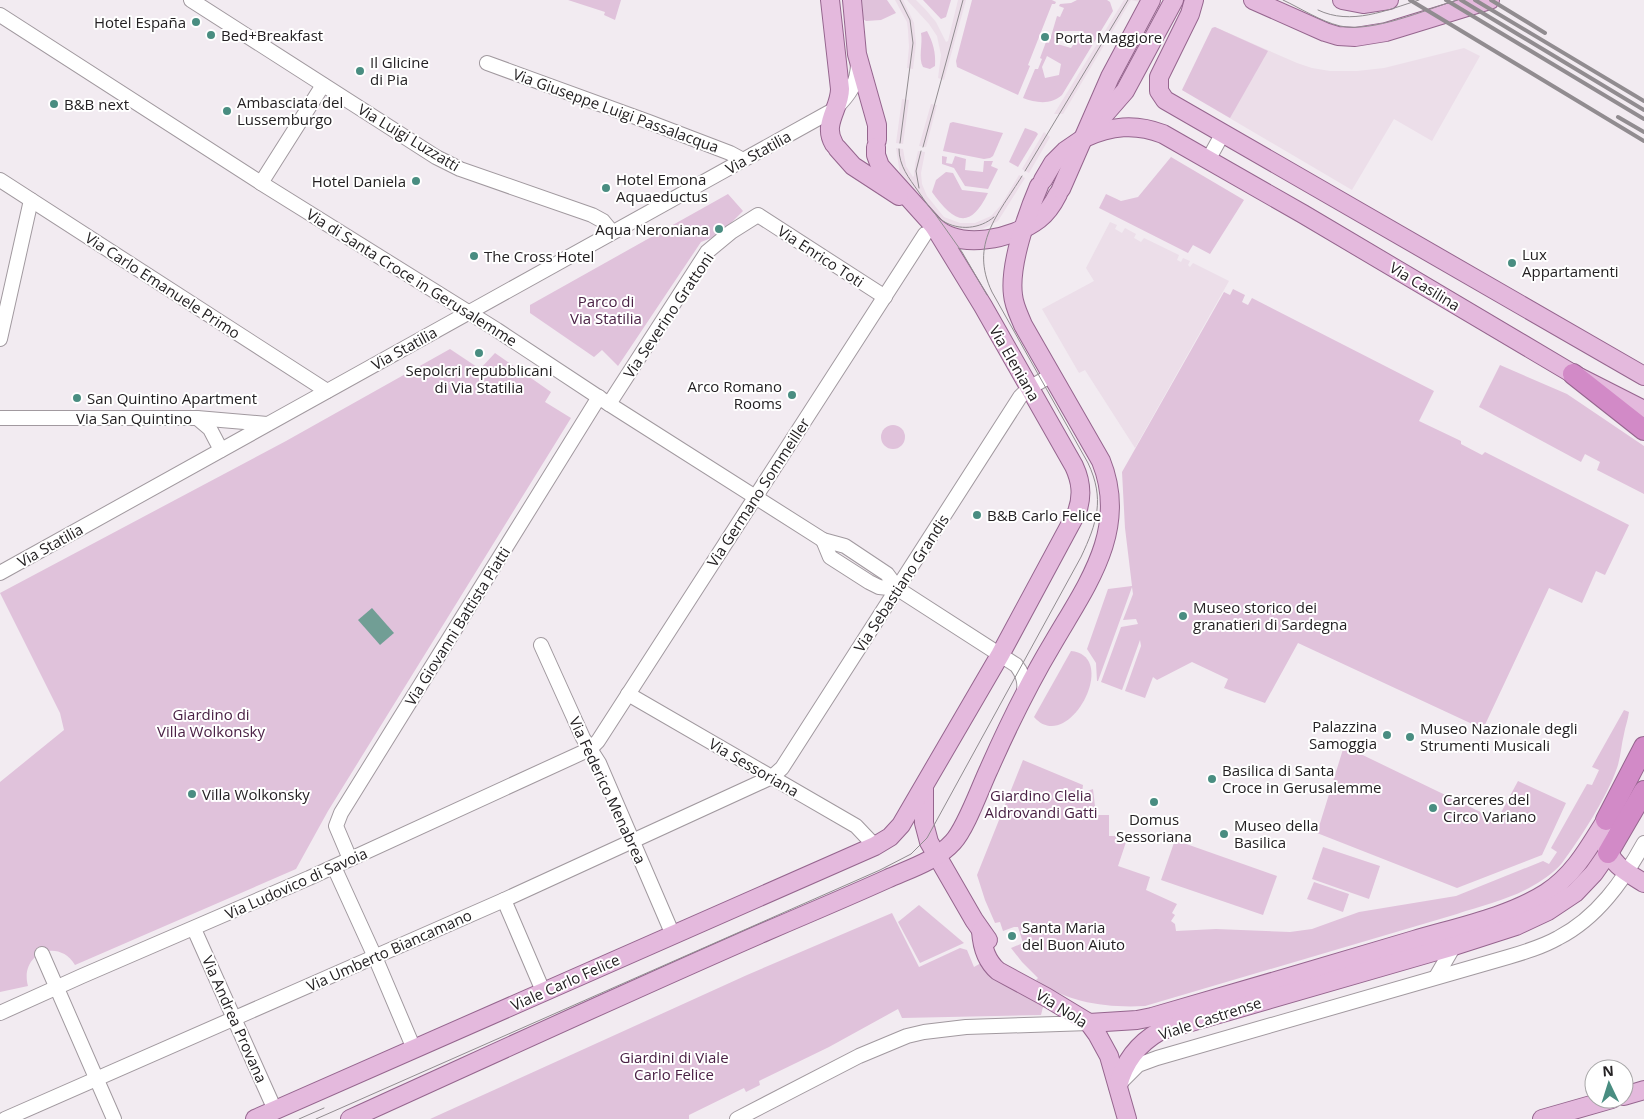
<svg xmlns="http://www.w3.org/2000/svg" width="1644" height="1119" viewBox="0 0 1644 1119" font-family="'Open Sans',sans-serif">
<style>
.built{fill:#ecdee9}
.green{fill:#e0c2db;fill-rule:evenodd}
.water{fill:#719e95}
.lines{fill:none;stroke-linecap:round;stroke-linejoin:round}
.minor-casing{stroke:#a1999f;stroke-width:16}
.major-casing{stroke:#95658e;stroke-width:20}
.highway-casing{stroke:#95658e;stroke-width:22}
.minor{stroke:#fff;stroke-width:14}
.major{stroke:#e4b9dd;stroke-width:18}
.highway{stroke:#d28ac7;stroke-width:20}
.tram{stroke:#918c90;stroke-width:1}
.rail{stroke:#918c90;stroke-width:4}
.poi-dot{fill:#498d81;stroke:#fff;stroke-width:2}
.labels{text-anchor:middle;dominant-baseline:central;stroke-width:4;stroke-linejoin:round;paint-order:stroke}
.poi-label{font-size:15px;fill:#242123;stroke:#fff;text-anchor:start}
.street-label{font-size:15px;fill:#242123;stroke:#fff}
.park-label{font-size:15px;fill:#4a2145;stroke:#fff}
</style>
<rect width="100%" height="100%" fill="#f2ebf1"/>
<g class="built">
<polygon points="895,0 903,0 914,23 916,44 913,69 907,68 909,47 908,30 907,22"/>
<polygon points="907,0 916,0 925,9 936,22 946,42 948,41 958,0 966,0 944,80 938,78 941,55 937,36 929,24"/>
<polygon points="1124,0 1140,0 1139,2 1131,0 1063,114 1054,114"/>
<polygon points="1215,27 1297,63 1312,68 1330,71 1357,71 1384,68 1464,48 1480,56 1432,141 1394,119 1352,190 1182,90 1212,28"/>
<polygon points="902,99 909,100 903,144 896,143"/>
<polygon points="931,104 937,105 926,147 919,146"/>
<polygon points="1044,132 1050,137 1029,173 1027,172 1022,169"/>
<polygon points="896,148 903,149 906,166 913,177 914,176 915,164 918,151 925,152 921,173 922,184 927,196 944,217 960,223 975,223 991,216 1001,205 1019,175 1025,178 998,221 982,229 971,231 955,230 936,220 900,174"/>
<polygon points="1110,222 1117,225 1115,229 1122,233 1125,228 1136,234 1134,238 1141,242 1144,238 1179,255 1177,260 1181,262 1183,258 1190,261 1188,265 1190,267 1193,263 1229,281 1135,448 1085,370 1079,373 1042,309 1094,281 1086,268"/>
</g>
<g class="green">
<polygon points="568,0 621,0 615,20 604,15 605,12"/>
<polygon points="862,0 887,0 896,13 881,20 866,21 863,19"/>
<polygon points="923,0 951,0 946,17 941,19"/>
<polygon points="972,0 1052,0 1056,2 1055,4 1052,4 1028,65 1030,66 1018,95 957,67 956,61"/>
<path d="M1077,0h30l3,2 3,9 -51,84c-11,10 -26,8 -39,3l12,-29h3l4,-10 -2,-1 6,-16 3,1 8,-27 3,1 4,-9 -5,-2 1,-2 11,-1zM1059,31h22l1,1 -11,16 -17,-5zM1047,56l14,8 -2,11 -14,3 -3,-11z"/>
<polygon points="1215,27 1268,51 1230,118 1182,90 1212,28"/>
<path d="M927,31c6,11 9,22 8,35l-5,3 -7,-2c-5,-9 0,-23 -2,-34z"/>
<polygon points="953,122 1003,133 993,156 990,158 984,159 943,151 950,123"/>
<polygon points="1025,128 1036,132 1038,134 1018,167 1009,162"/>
<polygon points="942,156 947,157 946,163 952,164 955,156 966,159 965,170 983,172 984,161 993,161 991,166 998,169 988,189 965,186 954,168 942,164"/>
<polygon points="1171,157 1244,200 1210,254 1193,245 1188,253 1099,208 1106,194 1121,201 1138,197"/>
<path d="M946,172l7,1 9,17 26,3c-19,39 -35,28 -56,-1l4,-12z"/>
<polygon points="728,194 743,211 719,235 701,242 618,366 602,350 594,357 530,313 530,305"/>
<polygon points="1233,289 1245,295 1242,302 1248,305 1252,298 1434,391 1419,421 1461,441 1461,444 1482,455 1485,452 1629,525 1605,575 1596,571 1582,603 1549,588 1483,729 1298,643 1265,703 1224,688 1228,679 1192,662 1157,680 1153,677 1145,698 1125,691 1141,646 1140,640 1122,690 1101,682 1121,627 1138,624 1136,619 1123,620 1133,594 1132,587 1098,681 1097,681 1096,663 1087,649 1108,589 1132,586 1125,528 1122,472 1224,292 1230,295"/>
<path d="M450,349l30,20 15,-16 56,39 -6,10 26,16 -243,393 -32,58 -221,96c-17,-28 -56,-11 -47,21l-28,6v-210l64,-52 -4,-17 -60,-120 286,-152z"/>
<polygon points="1500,365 1567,394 1644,446 1644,494 1597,470 1600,462 1585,454 1581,462 1479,407"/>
<circle cx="893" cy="437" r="12"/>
<path d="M1071,651c50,5 -3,105 -37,66z"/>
<path d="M1624,710l5,2c-1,8 -4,15 -5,22 -3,12 -3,22 -7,34 -10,29 -37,71 -55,95 -8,10 -22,19 -33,25 -22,12 -48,18 -72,26l-312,92c-38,2 -77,-3 -109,-26l2,-2 -16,-16 -11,-14 12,-5 -5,-16h-4l-11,4 -3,-9 -5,1 -10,-23 -8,-25 46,-115 60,25 -1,8 11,-4 3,26h13v21h19l-10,30 32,11 -4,13 31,14 -5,9 3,2 -4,6 4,3 1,7 40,-2 74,3 22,-3 47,-17 97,-16 87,-35 6,3 8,-12 -6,-4 36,-64 5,1 7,-15 -7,-3z"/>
<polygon points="1344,746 1497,820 1518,781 1566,803 1542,855 1457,888 1317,833"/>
<polygon points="1175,840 1277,876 1263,915 1161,880"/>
<polygon points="1323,847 1380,866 1369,899 1312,879"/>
<polygon points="1314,882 1349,894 1343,912 1307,899"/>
<polygon points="919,905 964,943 920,963 898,922"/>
<polygon points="892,913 919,967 960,948 967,950 974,967 988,959 1044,1003 1041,1015 902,1018 898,1009 829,1047 759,1081 760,1085 746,1092 744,1088 689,1115 689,1119 430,1119 747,975"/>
</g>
<polygon class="water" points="372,608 394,633 380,645 358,620"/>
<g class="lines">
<defs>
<g id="minor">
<polyline points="191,0 436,157 460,169 592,215 603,221 612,232"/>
<path d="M0,15l261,168 236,147 112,74 214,136 22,6 42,28 11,15 118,76c8,10 10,19 7,31"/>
<polyline points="487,63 649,122 730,153 743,160"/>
<polyline points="1208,160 1223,133"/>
<polyline points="0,180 327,391"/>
<polyline points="261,183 323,85"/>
<polyline points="0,339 31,200"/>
<polyline points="609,404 707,252 731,232 758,215 885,297"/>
<polyline points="0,418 197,418 267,424"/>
<polyline points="197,418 210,429 221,450"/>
<polyline points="823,540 830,557 869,582 879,587 898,589"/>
<path d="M0,573l835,-464c14,-14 23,-26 23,-46"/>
<polyline points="541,645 583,738 599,763 673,935"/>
<polyline points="628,694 856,826 875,846"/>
<polyline points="350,859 336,826 341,813 599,397"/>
<polyline points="334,867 375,957 414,1049"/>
<polyline points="504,900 543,991"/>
<polyline points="194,929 275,1110"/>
<polyline points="42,954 114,1119"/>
<polyline points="1436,977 1454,946"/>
<polyline points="0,1013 82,976 309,878 590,749 598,741 925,234"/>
<path d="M1122,1081l16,-16 19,-7 351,-101c17,-5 34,-10 50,-19 39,-20 65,-57 86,-95"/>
<polyline points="5,1119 504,900 772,777 782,768 1020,397 1029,388 1052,375"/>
<polyline points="737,1119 859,1056 907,1036 924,1032 966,1027 1089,1023"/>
</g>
<g id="major">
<path d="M830,0l10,89c0,20 -18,35 -6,55"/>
<polyline points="852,0 857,54 877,125 877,140"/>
<polyline points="1194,0 1190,14 1159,77 1159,91 1165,100 1644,376"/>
<polyline points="1253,0 1325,32 1338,36 1355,37 1386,32 1490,0"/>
<polyline points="1342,0 1363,4 1389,0"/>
<path d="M1084,138c27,-12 51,-15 79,-4l140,80 270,160 71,36"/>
<path d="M876,147v8l4,11 54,60c26,25 79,13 105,-7 8,-6 14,-15 19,-25"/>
<polyline points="837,148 853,166 899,196"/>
<polyline points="1043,180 1053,163 1065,151 1084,138 1125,91 1174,0"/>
<polyline points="1061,189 1110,77 1151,0"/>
<polyline points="924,789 924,823 929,842 974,920 988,940"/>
<path d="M1605,842c5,22 21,30 39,41"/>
<path d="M981,931c1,15 5,30 17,40l48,26 43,26 8,11 12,22 18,63"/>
<path d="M1089,1023l48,-3 15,-3c87,-25 175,-51 262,-77 44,-13 94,-23 132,-47 28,-18 43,-46 60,-73"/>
<path d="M1118,1086c6,-24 21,-43 42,-55l294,-85 62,-20 32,-15 27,-18 19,-20 14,-20"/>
<polyline points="1624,1096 1644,1090"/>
<path d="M255,1119l620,-273 15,-9 11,-12 99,-170 77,-143c6,-17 4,-31 -3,-46l-91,-160 -49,-80"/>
<path d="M350,1119c139,-63 277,-127 417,-188 40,-17 80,-34 120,-52 22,-10 49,-18 66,-37 13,-14 27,-54 36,-73 19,-43 40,-86 64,-126 33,-57 76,-113 48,-182l-78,-136c-4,-10 -9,-19 -10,-30 -4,-30 14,-81 26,-109"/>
<polyline points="1542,1119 1612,1099"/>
</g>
<g id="highway">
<polyline points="1573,374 1644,430"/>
<polyline points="1606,820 1644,747"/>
<polyline points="1608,853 1644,791"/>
</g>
</defs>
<use href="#minor" class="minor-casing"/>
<use href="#major" class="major-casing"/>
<use href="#highway" class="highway-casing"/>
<use href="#minor" class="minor"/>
<use href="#major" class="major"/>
<use href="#highway" class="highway"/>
<g class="tram">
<polyline points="900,0 910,20 913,43 900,143"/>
<path d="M1283,0c19,9 37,21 57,26 32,7 85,-16 117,-26"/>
<path d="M1318,10c33,16 69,0 101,-10"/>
<polyline points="923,147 963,0"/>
<path d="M899,149c0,17 10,29 19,42 7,10 15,23 25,30 16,10 37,8 51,-4"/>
<polyline points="1025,171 1128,0"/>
<polyline points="919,188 916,171 921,151"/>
<polyline points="933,211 962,252 987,295"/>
<polyline points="299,1119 324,1108"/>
<path d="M316,1119l564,-249 31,-16 16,-16 154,-281c16,-34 24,-58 7,-94l-96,-171c-23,-48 6,-77 30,-116"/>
</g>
<g class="rail">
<polyline points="1410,0 1644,141"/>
<polyline points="1446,0 1644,119"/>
<polyline points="1461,0 1644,110"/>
<polyline points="1475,0 1644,101"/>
<polyline points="1491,0 1545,33"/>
<polyline points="1618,117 1644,132"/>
</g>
</g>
<g class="poi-dot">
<circle cx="196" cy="22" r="5"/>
<circle cx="211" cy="35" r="5"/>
<circle cx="1045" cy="37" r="5"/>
<circle cx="360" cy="71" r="5"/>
<circle cx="54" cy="104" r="5"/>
<circle cx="227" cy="111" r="5"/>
<circle cx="416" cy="181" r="5"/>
<circle cx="606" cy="188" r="5"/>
<circle cx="719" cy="229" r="5"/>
<circle cx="474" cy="256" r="5"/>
<circle cx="1512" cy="263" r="5"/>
<circle cx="479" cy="353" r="5"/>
<circle cx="792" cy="395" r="5"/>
<circle cx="77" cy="398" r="5"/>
<circle cx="977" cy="515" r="5"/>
<circle cx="1183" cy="616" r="5"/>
<circle cx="1387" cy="735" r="5"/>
<circle cx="1410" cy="737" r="5"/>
<circle cx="1212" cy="779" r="5"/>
<circle cx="192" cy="794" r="5"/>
<circle cx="1154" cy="802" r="5"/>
<circle cx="1433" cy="808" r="5"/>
<circle cx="1224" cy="834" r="5"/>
<circle cx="1012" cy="936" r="5"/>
</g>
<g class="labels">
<g class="poi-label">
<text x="186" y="22" text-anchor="end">Hotel España</text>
<text x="221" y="35">Bed+Breakfast</text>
<text x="1055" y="37">Porta Maggiore</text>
<text x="370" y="62">Il Glicine<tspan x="370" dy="17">di Pia</tspan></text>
<text x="237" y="102">Ambasciata del<tspan x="237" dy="17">Lussemburgo</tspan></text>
<text x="64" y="104">B&amp;B next</text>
<text x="616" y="179">Hotel Emona<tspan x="616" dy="17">Aquaeductus</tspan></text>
<text x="406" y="181" text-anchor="end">Hotel Daniela</text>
<text x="709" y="229" text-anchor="end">Aqua Neroniana</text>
<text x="1522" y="254">Lux<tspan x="1522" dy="17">Appartamenti</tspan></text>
<text x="484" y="256">The Cross Hotel</text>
<text x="479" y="370" text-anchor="middle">Sepolcri repubblicani<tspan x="479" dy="17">di Via Statilia</tspan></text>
<text x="782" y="386" text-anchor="end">Arco Romano<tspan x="782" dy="17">Rooms</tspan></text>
<text x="87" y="398">San Quintino Apartment</text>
<text x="987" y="515">B&amp;B Carlo Felice</text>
<text x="1193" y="607">Museo storico dei<tspan x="1193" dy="17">granatieri di Sardegna</tspan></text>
<text x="1377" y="726" text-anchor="end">Palazzina<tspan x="1377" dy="17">Samoggia</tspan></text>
<text x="1420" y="728">Museo Nazionale degli<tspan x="1420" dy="17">Strumenti Musicali</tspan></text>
<text x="1222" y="770">Basilica di Santa<tspan x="1222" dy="17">Croce in Gerusalemme</tspan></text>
<text x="202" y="794">Villa Wolkonsky</text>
<text x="1443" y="799">Carceres del<tspan x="1443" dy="17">Circo Variano</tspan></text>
<text x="1154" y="819" text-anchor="middle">Domus<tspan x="1154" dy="17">Sessoriana</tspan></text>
<text x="1234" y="825">Museo della<tspan x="1234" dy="17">Basilica</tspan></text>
<text x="1022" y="927">Santa Maria<tspan x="1022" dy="17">del Buon Aiuto</tspan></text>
</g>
<g class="street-label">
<text transform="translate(616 110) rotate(20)">Via Giuseppe Luigi Passalacqua</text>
<text transform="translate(409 137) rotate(31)">Via Luigi Luzzatti</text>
<text transform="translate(758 152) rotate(-29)">Via Statilia</text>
<text transform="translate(821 256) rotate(33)">Via Enrico Toti</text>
<text transform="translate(412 277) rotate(32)">Via di Santa Croce in Gerusalemme</text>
<text transform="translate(163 285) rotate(33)">Via Carlo Emanuele Primo</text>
<text transform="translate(1425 286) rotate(31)">Via Casilina</text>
<text transform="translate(668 315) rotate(-56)">Via Severino Grattoni</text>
<text transform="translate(404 348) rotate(-29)">Via Statilia</text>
<text transform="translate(1015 363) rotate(60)">Via Eleniana</text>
<text x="134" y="418">Via San Quintino</text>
<text transform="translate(758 492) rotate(-57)">Via Germano Sommeiller</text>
<text transform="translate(50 545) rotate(-29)">Via Statilia</text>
<text transform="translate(901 583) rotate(-57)">Via Sebastiano Grandis</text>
<text transform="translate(457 626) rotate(-58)">Via Giovanni Battista Piatti</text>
<text transform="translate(754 767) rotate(30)">Via Sessoriana</text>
<text transform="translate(608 790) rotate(65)">Via Federico Menabrea</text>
<text transform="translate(296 883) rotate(-24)">Via Ludovico di Savoia</text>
<text transform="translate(389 950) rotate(-24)">Via Umberto Biancamano</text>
<text transform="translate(565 982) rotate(-24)">Viale Carlo Felice</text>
<text transform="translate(1062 1008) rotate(32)">Via Nola</text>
<text transform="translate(1210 1018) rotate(-18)">Viale Castrense</text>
<text transform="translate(235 1019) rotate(66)">Via Andrea Provana</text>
</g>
<g class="park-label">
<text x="606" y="301">Parco di<tspan x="606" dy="17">Via Statilia</tspan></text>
<text x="211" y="714">Giardino di<tspan x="211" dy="17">Villa Wolkonsky</tspan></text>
<text x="1041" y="795">Giardino Clelia<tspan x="1041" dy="17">Aldrovandi Gatti</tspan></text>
<text x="674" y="1057">Giardini di Viale<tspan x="674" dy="17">Carlo Felice</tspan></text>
</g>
</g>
<g transform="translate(1609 1084) rotate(356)"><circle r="24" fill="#ffffff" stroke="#a7a6a7"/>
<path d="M0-4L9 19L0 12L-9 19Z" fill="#498d81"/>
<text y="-8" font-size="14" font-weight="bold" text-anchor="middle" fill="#242123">N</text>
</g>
</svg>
